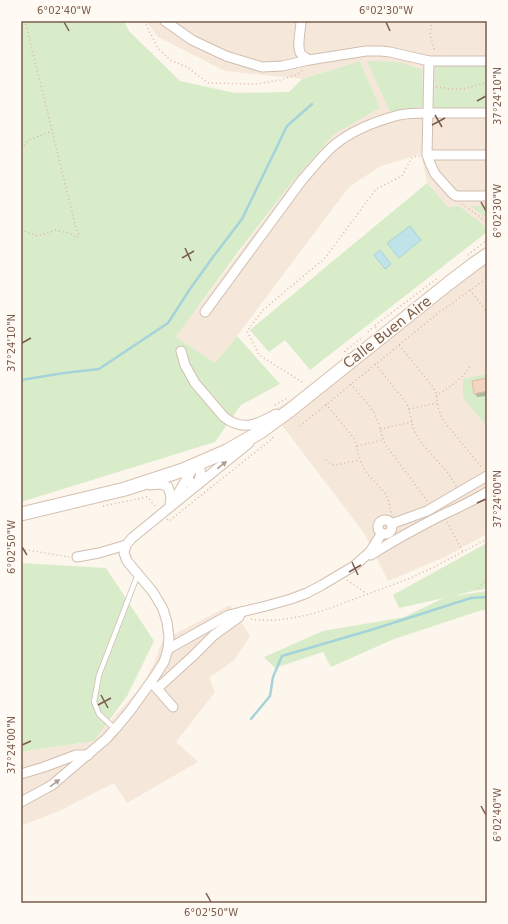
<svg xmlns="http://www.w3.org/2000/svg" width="508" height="924" viewBox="0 0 508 924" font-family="'DejaVu Sans',sans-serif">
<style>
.residential{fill:#f5e8da}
.green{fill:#d8ecc9}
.water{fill:#bfe3e8;stroke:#a5d3da}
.shadow{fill:#0003}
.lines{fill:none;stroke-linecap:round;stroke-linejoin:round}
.stream{stroke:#a5d3da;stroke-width:2.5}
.building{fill:#f3d5c3;stroke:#e6bba3}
.service-casing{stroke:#d1beb0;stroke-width:6}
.minor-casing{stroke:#d1beb0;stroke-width:11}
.secondary-casing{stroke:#d6c0b0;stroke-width:15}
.path{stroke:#d9b8a5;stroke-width:1.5;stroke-dasharray:1 3;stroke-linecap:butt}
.service{stroke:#fff;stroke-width:4.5}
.minor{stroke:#fff;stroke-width:9}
.secondary{stroke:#fff;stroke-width:13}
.oneway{fill:#af9d94}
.ticks{fill:none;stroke:#7a5c4d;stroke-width:1.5}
.labels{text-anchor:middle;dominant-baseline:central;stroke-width:3;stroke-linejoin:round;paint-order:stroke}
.street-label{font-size:14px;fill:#7a5c4d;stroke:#fffaf3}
.neatline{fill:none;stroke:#7a5c4d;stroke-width:1.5}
.ticks-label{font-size:10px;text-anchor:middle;fill:#7a5c4d}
</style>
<rect width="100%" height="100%" fill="#fdf6ec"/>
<g class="residential">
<polygon points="146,21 487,21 487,229 459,206 448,208 427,183 421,154 381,166 349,187 237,336 215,363 176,337 289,186 334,134 380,108 360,61 302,79 225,71 158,37"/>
<polygon points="487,249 487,534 445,557 388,581 364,533 272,412 317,382"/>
<polygon points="230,605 250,636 234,660 209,678 215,692 176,742 198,762 127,803 114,783 59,811 21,826 21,752 94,741 102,730 143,685 155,661 162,642 179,632"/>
</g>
<g class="green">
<polygon points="21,21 124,21 129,31 180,81 235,93 289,92 302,79 360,61 380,108 334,134 289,186 238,252 176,337 215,363 237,336 280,384 241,405 215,442 21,502"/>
<polygon points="367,61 400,62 422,70 423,106 390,112"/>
<polygon points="435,66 487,66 487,108 434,108"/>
<polygon points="427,183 448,207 459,206 487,228 487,232 310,370 285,340 269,352 250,330"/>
<polygon points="470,206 487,206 487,218"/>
<polygon points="487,374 487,427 463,397 463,379"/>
<polygon points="487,543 487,589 473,591 453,596 487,591 487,610 482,610 394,639 331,667 323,652 275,668 264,657 323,631 404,617 444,598 399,608 393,595"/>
<polygon points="21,563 106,568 154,641 127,696 94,741 21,752"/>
</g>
<g class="water">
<polygon points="410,226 421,240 399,258 387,243"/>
<polygon points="380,250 391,264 385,269 374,255"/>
</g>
<polygon class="shadow" points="487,379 487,396 477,397 475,393"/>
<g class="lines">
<g class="stream">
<polyline points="21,380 64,373 99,369 168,323 190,289 213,257 242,219 287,126 312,104"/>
<polyline points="251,719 270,696 273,677 282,656 374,629 471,598 487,597"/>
</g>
</g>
<polygon class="building" points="487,378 487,391 474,394 472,381"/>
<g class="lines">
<defs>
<polyline id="service" points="115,729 99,714 94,702 99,675 138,574"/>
<g id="minor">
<polyline points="165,21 192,40 226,56 262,67 282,66 309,60 366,51 381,51 390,52 429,61 487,61"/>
<path d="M301,21c0,9 -5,26 0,33 2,3 6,4 8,6"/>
<polyline points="429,61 427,155 430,163 435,174 453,194 456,196 487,196"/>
<polyline points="427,155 487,155"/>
<path d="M205,312l97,-132c10,-11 20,-24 31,-34 18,-15 43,-25 66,-31 14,-3 28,-2 42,-2 16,0 31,0 46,0"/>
<path d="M181,351l4,14 10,18 29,34c19,15 34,7 52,-3"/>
<polyline points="150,485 161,484 168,487 171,496 170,505"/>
<path d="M174,500l18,-30 6,-7c4,10 3,12 -1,22l-6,-2 -3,-5"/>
<circle cx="385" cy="527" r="7"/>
<polyline points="391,524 427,511 487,476"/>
<path d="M371,555c21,-14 44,-26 67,-38 17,-8 33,-15 49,-25"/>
<polyline points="77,557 99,553 126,545 132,538 170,507 249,443"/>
<polyline points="168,649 218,621 229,615 266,606 291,599 307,593 322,585 354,566 370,552 382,533"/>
<polyline points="152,683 173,707"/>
<polyline points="160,686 193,656 214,635 239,617 241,612"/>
<polyline points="21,774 44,767 76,755 88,755"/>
<polyline points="21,802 52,785 106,739 115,729 130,711 153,679 164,662 168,649 169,637 167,622 163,609 153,592 127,561 124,553 126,545"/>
</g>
<polyline id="secondary" points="21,514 125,489 183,470 227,451 260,432 289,411 449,283 474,264 487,255"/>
</defs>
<use href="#service" class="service-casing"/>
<use href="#minor" class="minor-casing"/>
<use href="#secondary" class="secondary-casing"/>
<g class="path">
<polyline points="144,21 158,48 170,60 187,67 208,83 256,84 280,80 298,74 303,70"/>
<polyline points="432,21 430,34 435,52"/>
<polyline points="436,87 454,89 463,89 485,83 487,84"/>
<polyline points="21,148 29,140 52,131"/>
<polyline points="462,204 487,222"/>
<polyline points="21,230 38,236 56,230 71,234 77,238 79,235 76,228 25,21"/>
<polyline points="468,255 487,240"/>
<polyline points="470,290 487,312"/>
<polyline points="376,328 374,326 438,278"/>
<polyline points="368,332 374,326"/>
<polyline points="399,345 433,387 436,392 438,407 442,419 483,469"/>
<polyline points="345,352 345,351 360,339 362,339"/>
<polyline points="375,364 405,401 408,406 414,431 420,441 448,473 456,486"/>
<polyline points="302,382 259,355 247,331 263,310 325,258 376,189 402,176 412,157 420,156"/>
<path d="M351,384c7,9 21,23 25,33 4,9 5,18 9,27l43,58"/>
<path d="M436,396c14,-10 26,-16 35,-31"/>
<path d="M326,404l27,33c5,9 4,19 9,27 4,11 15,19 22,28 5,7 6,15 8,24"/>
<polyline points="275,405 289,397"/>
<polyline points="409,409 437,403"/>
<polyline points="300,426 437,314 487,278"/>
<polyline points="380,429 412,422"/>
<polyline points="357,446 383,440"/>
<polyline points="326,460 331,464 335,465 360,460"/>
<polyline points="103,506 147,497 156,507"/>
<polyline points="167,519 169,521 273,438 272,436"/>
<polyline points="447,522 463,552"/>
<polyline points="21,549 69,557"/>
<polyline points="347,580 367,594"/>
<polyline points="478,588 487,580"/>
<path d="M251,619c20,4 51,-2 71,-8l89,-33 23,-11 53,-28"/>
</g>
<use href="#service" class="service"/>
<use href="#minor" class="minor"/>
<use href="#secondary" class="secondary"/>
</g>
<defs><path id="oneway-solid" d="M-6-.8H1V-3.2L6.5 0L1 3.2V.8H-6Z"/></defs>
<g class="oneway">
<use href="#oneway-solid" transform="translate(222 465) rotate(-38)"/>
<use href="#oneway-solid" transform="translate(55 783) rotate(-37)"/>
</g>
<path class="ticks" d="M64,22l5,9M386,22l4,9M477,101l9,-5M435,115l7,12M432,125l13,-7M481,202l5,9M185,248l6,13M182,258l12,-7M22,343l9,-5M477,503l9,-4M22,547l5,8M352,562l6,13M349,572l12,-7M101,695l7,13M98,705l13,-7M22,745l9,-4M481,806l5,9M206,893l5,9"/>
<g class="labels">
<g class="street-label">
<text transform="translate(387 332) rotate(-38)">Calle Buen Aire</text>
</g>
</g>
<rect width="508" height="924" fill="none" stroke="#fffaf3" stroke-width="44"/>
<rect x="22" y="22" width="464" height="880" class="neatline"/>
<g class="ticks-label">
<text x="64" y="14">6°02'40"W</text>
<text x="386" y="14">6°02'30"W</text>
<text transform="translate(497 96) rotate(-90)" y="4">37°24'10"N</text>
<text transform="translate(497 211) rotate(-90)" y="4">6°02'30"W</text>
<text transform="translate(11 343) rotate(-90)" y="4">37°24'10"N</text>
<text transform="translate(497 499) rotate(-90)" y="4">37°24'00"N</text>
<text transform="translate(11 547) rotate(-90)" y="4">6°02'50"W</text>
<text transform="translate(11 745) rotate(-90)" y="4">37°24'00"N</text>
<text transform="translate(497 815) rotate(-90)" y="4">6°02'40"W</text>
<text x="211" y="916">6°02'50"W</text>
</g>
</svg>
